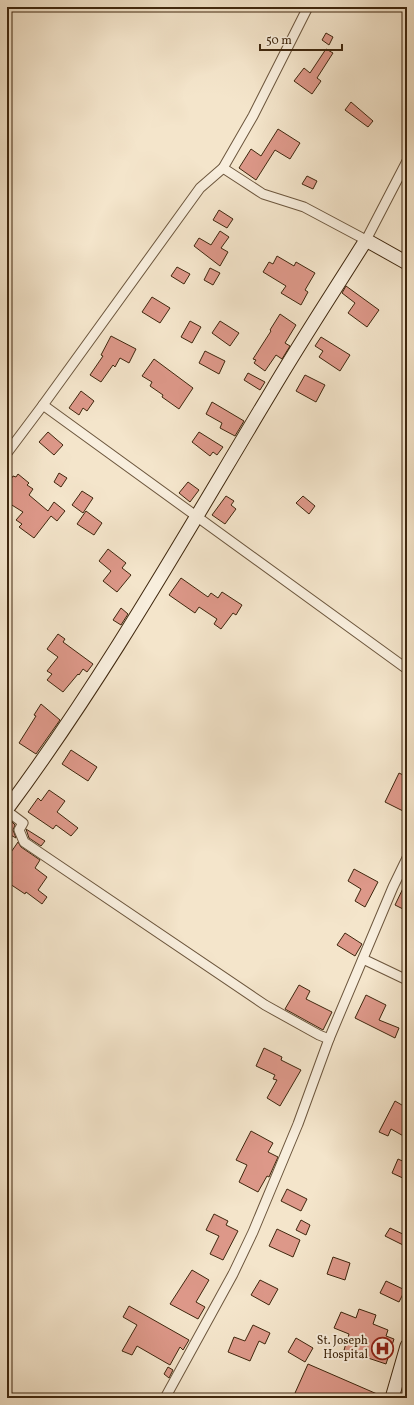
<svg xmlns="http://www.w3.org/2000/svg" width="414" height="1405" viewBox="0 0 414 1405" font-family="Vollkorn,serif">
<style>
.building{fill:#dd9889;stroke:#3f270e}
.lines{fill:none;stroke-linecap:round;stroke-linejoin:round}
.street-casing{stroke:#6c563d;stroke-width:11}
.secondary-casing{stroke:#3f270e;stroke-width:15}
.street{stroke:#f8eedd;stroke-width:9}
.secondary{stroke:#f8eedd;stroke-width:13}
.labels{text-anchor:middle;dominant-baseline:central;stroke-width:4;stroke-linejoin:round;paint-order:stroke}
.poi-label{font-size:12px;fill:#3f270e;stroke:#f8eedd;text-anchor:end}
</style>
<rect width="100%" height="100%" fill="#f4e5cb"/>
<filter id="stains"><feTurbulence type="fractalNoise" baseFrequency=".005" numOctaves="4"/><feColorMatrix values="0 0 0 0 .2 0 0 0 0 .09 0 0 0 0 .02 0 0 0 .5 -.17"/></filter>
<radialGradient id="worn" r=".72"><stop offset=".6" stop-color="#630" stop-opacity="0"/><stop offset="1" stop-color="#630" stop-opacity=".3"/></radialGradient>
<g class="building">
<polygon points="326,33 333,37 329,45 322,40"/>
<polygon points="326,49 333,53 317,78 321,81 312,94 294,81 304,68 310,73"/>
<polygon points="351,102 373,121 368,127 345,110"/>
<polygon points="278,129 300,143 290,159 275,150 256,180 239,168 251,149 261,156"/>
<polygon points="307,176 317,181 313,189 302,184"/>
<polygon points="219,210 233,219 227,228 213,220"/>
<polygon points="220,231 229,237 221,248 228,252 220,266 194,246 199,238 211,245"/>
<polygon points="277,256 294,266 296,262 315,273 305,290 308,292 301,305 281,293 286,286 263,272 269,262 273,264"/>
<polygon points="177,267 190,274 184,284 171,276"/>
<polygon points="210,268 220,273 213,285 204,280"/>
<polygon points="346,286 379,310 367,327 348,313 355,303 342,293"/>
<polygon points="152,297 170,308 160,323 142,312"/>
<polygon points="280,314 296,325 285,343 290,346 282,359 276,355 265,371 254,363 256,360 253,359 271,331 270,330"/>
<polygon points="190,321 201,327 192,343 181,337"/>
<polygon points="220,321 239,333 230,346 212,333"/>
<polygon points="111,336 136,349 129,363 120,358 115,367 113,365 101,382 90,375 103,356 101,355"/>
<polygon points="321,337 350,355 340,371 319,357 323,351 315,346"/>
<polygon points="205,351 225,361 219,374 199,363"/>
<polygon points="154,359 193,388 179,409 162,397 163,395 150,386 152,382 142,376"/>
<polygon points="248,373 265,382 260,390 244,380"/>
<polygon points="305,375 325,385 316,402 296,391"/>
<polygon points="81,391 94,401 87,411 83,408 79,415 69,408"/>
<polygon points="212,402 244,421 235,436 220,428 222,423 206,414"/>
<polygon points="48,432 63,445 54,455 39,442"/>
<polygon points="199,432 223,447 217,455 213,452 210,456 192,442"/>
<polygon points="59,473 67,478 61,487 54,482"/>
<polygon points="18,474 29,483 27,485 33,489 29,495 48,511 54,502 65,511 57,521 51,516 34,538 19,527 22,524 16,520 23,512 7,502 7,485 13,476 16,477"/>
<polygon points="188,482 199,490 190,502 179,493"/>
<polygon points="82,491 93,498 83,513 72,505"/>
<polygon points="226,496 234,501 231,505 236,509 225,524 212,515"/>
<polygon points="303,496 315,506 309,514 296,503"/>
<polygon points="86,511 102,523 94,535 77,524"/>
<polygon points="108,549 126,563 122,568 131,575 117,592 103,581 111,571 99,561"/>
<polygon points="181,578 208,597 211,593 218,598 222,592 242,605 236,615 233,613 221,629 214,624 217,619 199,607 195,613 169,595"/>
<polygon points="121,608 128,614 121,625 113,620"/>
<polygon points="58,634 65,639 63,642 93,664 87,672 83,669 79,675 78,674 63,692 47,680 52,674 47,671 58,657 47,649"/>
<polygon points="41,704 60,720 36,754 19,743 36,716 34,715"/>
<polygon points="71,750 97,767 88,781 62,764"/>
<polygon points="399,773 407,777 407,813 385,802"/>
<polygon points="49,790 65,801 57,812 78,828 71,836 56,825 53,829 28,812 38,798 41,801"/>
<polygon points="11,821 15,825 13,830 16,838 7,833 7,828"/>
<polygon points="26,829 45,841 41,846 29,838"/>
<polygon points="18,842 21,847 40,860 35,868 47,877 38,890 47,897 42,904 26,892 25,894 7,882 7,869 12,862 7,858"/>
<polygon points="354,869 378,882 365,907 355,901 361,889 348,881"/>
<polygon points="407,880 407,911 395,905"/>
<polygon points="345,933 362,944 355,956 337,945"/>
<polygon points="299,985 310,991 306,999 332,1012 323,1030 285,1009"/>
<polygon points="366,995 386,1005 379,1020 399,1028 395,1038 355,1018"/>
<polygon points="264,1048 282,1057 281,1060 301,1070 280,1106 267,1098 277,1080 273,1079 275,1075 256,1066"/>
<polygon points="395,1101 407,1108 407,1138 391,1129 388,1136 379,1132"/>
<polygon points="251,1131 273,1143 268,1152 278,1157 269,1177 267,1176 258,1192 239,1182 247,1165 236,1160"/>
<polygon points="398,1159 407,1163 407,1180 392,1173"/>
<polygon points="287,1189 307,1199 301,1211 281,1201"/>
<polygon points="214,1214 228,1221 226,1225 238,1231 223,1260 210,1254 219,1236 206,1230"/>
<polygon points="301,1220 310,1225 306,1235 296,1230"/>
<polygon points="390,1228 407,1236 407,1247 385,1236"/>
<polygon points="277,1229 300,1240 293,1257 269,1246"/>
<polygon points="333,1257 350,1263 345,1280 327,1274"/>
<polygon points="192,1270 209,1280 196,1302 205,1307 198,1319 170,1304"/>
<polygon points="260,1280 278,1289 269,1305 251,1295"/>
<polygon points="386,1281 405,1290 399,1302 380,1293"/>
<polygon points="129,1306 189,1340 183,1350 180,1347 170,1365 137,1346 132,1355 122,1351 137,1325 123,1317"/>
<polygon points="359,1309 376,1315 373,1324 388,1330 386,1336 394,1339 386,1364 344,1350 349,1334 334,1328 341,1312 356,1318"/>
<polygon points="253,1325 270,1333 265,1344 259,1341 250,1361 228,1352 234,1337 245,1341"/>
<polygon points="296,1338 313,1348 305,1362 288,1352"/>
<polygon points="308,1364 384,1397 384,1398 306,1398 295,1393"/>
<polygon points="168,1367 173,1370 169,1378 164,1374"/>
</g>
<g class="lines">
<defs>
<g id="street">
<polyline points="223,168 263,194 304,207 366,240 407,161"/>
<polyline points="43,405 200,188 223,168 253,116 308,7"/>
<polyline points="7,453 43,405 407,669"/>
<polyline points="7,811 23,823 19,830 24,842 265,1005 319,1035 329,1039"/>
<polyline points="363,959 407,980"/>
<polyline points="165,1398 233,1274 253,1232 298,1124 329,1039 393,887 407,858"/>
</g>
<g id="secondary">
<path d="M7,809c98,-132 179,-276 264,-417 30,-51 63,-101 95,-152l41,23"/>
<polyline points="392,1398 407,1346"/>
</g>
</defs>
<use href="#street" class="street-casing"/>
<use href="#secondary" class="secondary-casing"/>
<use href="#street" class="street"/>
<use href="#secondary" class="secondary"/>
</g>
<defs>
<symbol id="hospital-ring" viewBox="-11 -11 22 22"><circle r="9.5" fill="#f8eedd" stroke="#8f2418" stroke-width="1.5"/><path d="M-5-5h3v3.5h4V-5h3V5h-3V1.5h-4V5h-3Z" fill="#8f2418"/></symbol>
</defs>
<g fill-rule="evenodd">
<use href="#hospital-ring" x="370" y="1336" width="25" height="25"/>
</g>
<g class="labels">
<g class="poi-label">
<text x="368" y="1341">St. Joseph<tspan x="368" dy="14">Hospital</tspan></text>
</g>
</g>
<rect width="414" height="1405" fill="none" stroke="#f4e5cb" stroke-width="24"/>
<rect x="8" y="8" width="398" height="1389" fill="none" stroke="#3f270e" stroke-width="2"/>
<rect x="12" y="12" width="390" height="1381" fill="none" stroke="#3f270e"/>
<path d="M260 44v6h82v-6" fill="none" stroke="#3f270e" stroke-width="2"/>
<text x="266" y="44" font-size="12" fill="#3f270e" stroke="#f8eedd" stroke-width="3" paint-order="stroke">50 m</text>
<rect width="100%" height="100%" filter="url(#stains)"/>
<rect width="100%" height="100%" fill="url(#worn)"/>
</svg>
